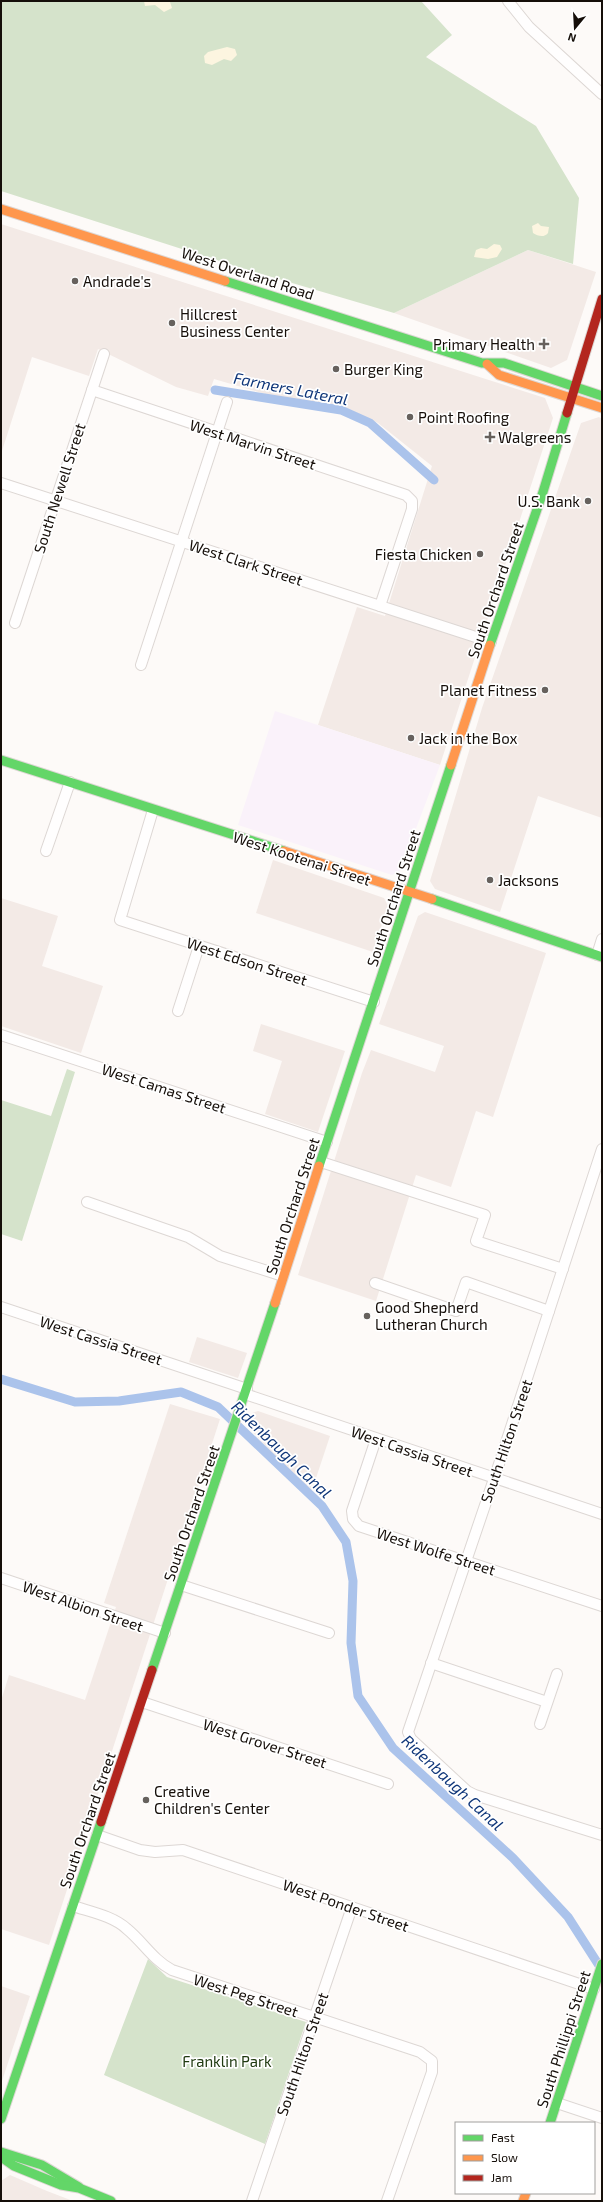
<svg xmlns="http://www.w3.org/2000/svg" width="603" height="2202" viewBox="0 0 603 2202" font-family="'Exo 2',sans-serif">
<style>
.commercial{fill:#f3eae6}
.industrial{fill:#faf2fa}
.green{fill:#d5e3cb}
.sand{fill:#fcf5e0}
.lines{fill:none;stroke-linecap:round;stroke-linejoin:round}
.canal{stroke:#abc3eb;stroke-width:9}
.street-casing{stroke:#ddd7d4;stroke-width:12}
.fast-casing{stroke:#ddd7d4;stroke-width:11}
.slow-casing{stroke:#ddd7d4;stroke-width:11}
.jam-casing{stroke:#ddd7d4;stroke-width:11}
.street{stroke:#fffefe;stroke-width:10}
.fast{stroke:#63d668;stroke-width:9}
.slow{stroke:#ff974d;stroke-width:9}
.jam{stroke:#b3261e;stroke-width:9}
.poi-dot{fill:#66615d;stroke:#fff;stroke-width:1.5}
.labels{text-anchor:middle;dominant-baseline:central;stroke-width:3.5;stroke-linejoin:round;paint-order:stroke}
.street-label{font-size:15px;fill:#150e09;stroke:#fff}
.poi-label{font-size:15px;fill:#150e09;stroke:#fff;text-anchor:start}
.park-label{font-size:15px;fill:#203a10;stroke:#fff}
.water-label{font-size:16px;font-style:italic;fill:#0f3679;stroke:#fff}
</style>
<rect width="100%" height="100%" fill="#fdfaf8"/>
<g class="commercial">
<polygon points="1,224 545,398 553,418 440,765 318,725 357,607 385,616 432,466 378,423 340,405 279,398 214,379 208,396 176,387 98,349 89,376 32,357 1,454"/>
<polygon points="528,250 596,272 567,360 551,368 394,313"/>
<polygon points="599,417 602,419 602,818 538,796 500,912 435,889 430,881 482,708 581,423"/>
<polygon points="273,860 384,898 388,906 373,952 256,913"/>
<polygon points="1,898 58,916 42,966 103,986 81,1053 1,1026"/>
<polygon points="425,912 546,953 493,1117 476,1111 451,1187 416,1175 376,1301 298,1275 362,1073 371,1050 435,1072 444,1046 379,1024 418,916"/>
<polygon points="261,1024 345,1051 318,1132 265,1114 282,1061 253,1051"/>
<polygon points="197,1337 247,1353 238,1378 189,1362"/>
<polygon points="170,1404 220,1419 49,1945 1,1929 1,1701 9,1675 85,1700 116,1607 104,1603"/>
<polygon points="258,1411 330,1436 312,1490 283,1465 247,1426 252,1413"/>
<polygon points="1,1986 30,1996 1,2084"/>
<polygon points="10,2175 47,2191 73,2201 1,2201 1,2181"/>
</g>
<polygon class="industrial" points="275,711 440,765 400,871 392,875 238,825"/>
<g class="green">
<polygon points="1,1 421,1 452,35 426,57 536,126 579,198 573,264 528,250 394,313 238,267 1,191"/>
<polygon points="67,1069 75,1072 22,1241 1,1234 1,1100 51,1116"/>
<polygon points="148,1959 167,1977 306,2022 265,2144 104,2075"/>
</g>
<g class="sand">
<polygon points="144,1 170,2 172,8 164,12 155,5 145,6"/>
<polygon points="227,47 235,49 237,55 231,61 224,59 212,65 205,63 204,56 208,52"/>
<path d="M538,223l3,3 8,1 -1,6c-4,5 -10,3 -15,0l-1,-7z"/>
<polygon points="494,244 500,245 502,249 497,257 488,259 474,257 476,250 481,248 487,249"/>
</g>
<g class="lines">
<g class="canal">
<polyline points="215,390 341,410 370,423 434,480"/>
<polyline points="1,1379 75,1402 119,1401 181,1392 218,1407 322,1506 346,1542 353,1581 351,1643 358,1696 393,1748 513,1858 568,1917 602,1970"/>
</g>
<defs>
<g id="street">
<polyline points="508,1 529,27 602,94"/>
<polyline points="92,390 406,495 412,501 412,509 380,606"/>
<polyline points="1,483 491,642"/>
<polyline points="15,623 104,354"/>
<polyline points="141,665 227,402"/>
<polyline points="153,810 120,920 374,1002"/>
<polyline points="46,851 70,782"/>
<polyline points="597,955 602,939"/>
<polyline points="178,1011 199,946"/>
<polyline points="1,1035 327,1142"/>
<polyline points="602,1149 498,1467 408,1732 411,1739 467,1791 475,1795 602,1835"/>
<polyline points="321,1162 485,1215 476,1241 563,1269"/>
<polyline points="87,1202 188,1237 220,1256 283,1276"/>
<polyline points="375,1283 456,1311 466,1282 549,1311"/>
<polyline points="1,1307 247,1389"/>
<polyline points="245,1394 602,1514"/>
<polyline points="376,1439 352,1511 353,1519 359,1526 602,1606"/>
<polyline points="1,1578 165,1633"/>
<polyline points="181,1585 329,1633"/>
<polyline points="431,1663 547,1702"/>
<polyline points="142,1702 388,1784"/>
<polyline points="540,1724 557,1674"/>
<polyline points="97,1835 140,1850 155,1852 183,1850 594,1989"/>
<path d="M73,1906c18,6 40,10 54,23 16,13 26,31 45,41l248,82 12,9v11l-45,129"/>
<polyline points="557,2103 602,2118"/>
<polyline points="252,2201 352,1907"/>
</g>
<g id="fast">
<polyline points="225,281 482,363 504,363 602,396"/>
<polyline points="490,645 543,492 567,413"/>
<polyline points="1,760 284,851"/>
<polyline points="432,899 602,957"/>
<polyline points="319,1166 451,765"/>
<polyline points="152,1670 275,1303"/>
<polyline points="1,2119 101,1822"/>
<polyline points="550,2123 602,1964"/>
<polyline points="1,2152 42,2165 79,2187"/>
<polyline points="1,2157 14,2166 61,2185 79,2188 111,2201"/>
</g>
<g id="slow">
<polyline points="1,209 225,281"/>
<polyline points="487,364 499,375 602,408"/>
<polyline points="451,765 490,645"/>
<polyline points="284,851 432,899"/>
<polyline points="275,1303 319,1166"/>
<polyline points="523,2201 526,2193"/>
</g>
<g id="jam">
<polyline points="567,413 602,299"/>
<polyline points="101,1822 152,1670"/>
</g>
</defs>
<use href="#street" class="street-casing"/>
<use href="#fast" class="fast-casing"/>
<use href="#slow" class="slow-casing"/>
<use href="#jam" class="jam-casing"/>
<use href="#street" class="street"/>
<use href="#fast" class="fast"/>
<use href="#slow" class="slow"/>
<use href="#jam" class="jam"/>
</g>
<g class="poi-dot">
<circle cx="75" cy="281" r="4"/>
<circle cx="172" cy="323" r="4"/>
<path d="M542 338h4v4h4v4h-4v4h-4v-4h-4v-4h4z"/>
<circle cx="336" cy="369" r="4"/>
<circle cx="410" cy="417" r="4"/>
<path d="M488 431h4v4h4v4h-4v4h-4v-4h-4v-4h4z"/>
<circle cx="588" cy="501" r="4"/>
<circle cx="480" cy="554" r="4"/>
<circle cx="545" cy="690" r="4"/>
<circle cx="411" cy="738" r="4"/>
<circle cx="490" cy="880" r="4"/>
<circle cx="367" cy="1316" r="4"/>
<circle cx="146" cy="1800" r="4"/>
</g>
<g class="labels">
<g class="street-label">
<text transform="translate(248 273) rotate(18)">West Overland Road</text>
<text transform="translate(253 444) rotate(18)">West Marvin Street</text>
<text transform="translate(59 488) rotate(-72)">South Newell Street</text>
<text transform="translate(246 562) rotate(18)">West Clark Street</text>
<text transform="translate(495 590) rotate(-71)">South Orchard Street</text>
<text transform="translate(302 858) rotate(18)">West Kootenai Street</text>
<text transform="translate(393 898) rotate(-72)">South Orchard Street</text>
<text transform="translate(247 961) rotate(18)">West Edson Street</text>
<text transform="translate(164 1088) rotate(18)">West Camas Street</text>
<text transform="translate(292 1206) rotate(-72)">South Orchard Street</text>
<text transform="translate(101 1340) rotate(18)">West Cassia Street</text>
<text transform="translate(506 1441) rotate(-71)">South Hilton Street</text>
<text transform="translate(412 1451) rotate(19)">West Cassia Street</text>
<text transform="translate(191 1513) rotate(-71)">South Orchard Street</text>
<text transform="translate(436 1551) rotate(18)">West Wolfe Street</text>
<text transform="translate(83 1606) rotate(19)">West Albion Street</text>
<text transform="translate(265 1743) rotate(18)">West Grover Street</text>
<text transform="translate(87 1820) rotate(-71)">South Orchard Street</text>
<text transform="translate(346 1905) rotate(19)">West Ponder Street</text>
<text transform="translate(246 1995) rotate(18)">West Peg Street</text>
<text transform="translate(563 2039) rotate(-72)">South Phillippi Street</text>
<text transform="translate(302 2054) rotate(-71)">South Hilton Street</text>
</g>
<g class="poi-label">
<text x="83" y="281">Andrade's</text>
<text x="180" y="314">Hillcrest<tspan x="180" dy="17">Business Center</tspan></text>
<text x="535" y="344" text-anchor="end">Primary Health</text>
<text x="344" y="369">Burger King</text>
<text x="418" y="417">Point Roofing</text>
<text x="498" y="437">Walgreens</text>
<text x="580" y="501" text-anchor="end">U.S. Bank</text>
<text x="472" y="554" text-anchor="end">Fiesta Chicken</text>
<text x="537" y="690" text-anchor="end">Planet Fitness</text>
<text x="419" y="738">Jack in the Box</text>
<text x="498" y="880">Jacksons</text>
<text x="375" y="1307">Good Shepherd<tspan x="375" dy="17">Lutheran Church</tspan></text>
<text x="154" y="1791">Creative<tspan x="154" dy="17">Children's Center</tspan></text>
</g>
<g class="park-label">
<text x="227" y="2061">Franklin Park</text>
</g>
<g class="water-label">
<text transform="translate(291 388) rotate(11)">Farmers Lateral</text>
<text transform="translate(282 1449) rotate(44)">Ridenbaugh Canal</text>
<text transform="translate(453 1782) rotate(43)">Ridenbaugh Canal</text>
</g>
</g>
<rect width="603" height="2202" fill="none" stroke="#150e09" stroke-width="4"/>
<rect x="455" y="2122" width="140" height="72" fill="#ffffff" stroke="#a19f9d"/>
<rect x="463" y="2135" width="20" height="6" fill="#63d668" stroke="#a19f9d"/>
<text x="491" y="2142" font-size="12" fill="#150e09">Fast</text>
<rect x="463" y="2155" width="20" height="6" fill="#ff974d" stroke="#a19f9d"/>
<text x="491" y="2162" font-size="12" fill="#150e09">Slow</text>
<rect x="463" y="2175" width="20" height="6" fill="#b3261e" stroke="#a19f9d"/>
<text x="491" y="2182" font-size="12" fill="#150e09">Jam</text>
<g transform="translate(575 28) rotate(198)" stroke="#ffffff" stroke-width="3" paint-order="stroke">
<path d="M0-3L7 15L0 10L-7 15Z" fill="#150e09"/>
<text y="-6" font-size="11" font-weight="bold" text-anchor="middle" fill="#150e09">N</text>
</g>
</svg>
